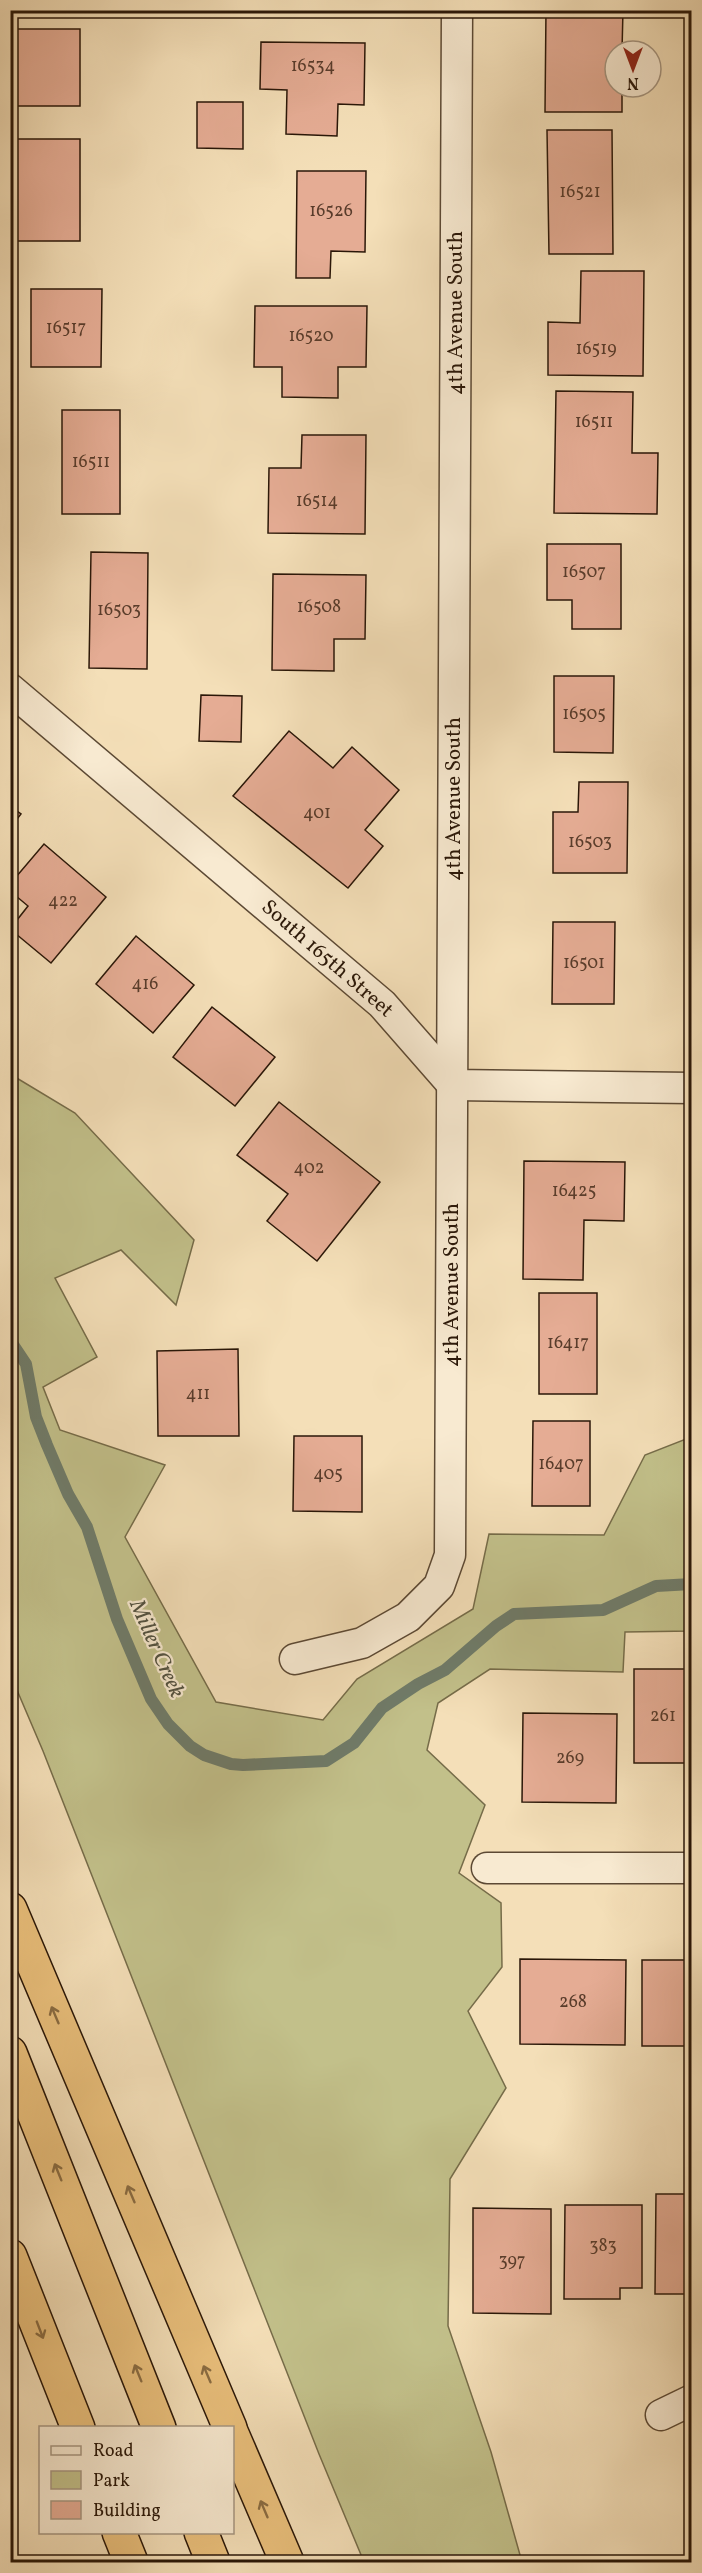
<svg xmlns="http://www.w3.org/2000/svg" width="702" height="2573" viewBox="0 0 702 2573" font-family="Vollkorn,serif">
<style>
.green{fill:#c2c08a;stroke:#766c49;stroke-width:1.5}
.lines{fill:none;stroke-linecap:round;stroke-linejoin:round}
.stream{stroke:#6f7b69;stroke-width:12}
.building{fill:#e5ac94;stroke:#2a1708;stroke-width:1.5}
.minor-casing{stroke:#5c4934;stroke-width:33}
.motorway-casing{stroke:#2a1708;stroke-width:36}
.minor{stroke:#f8ead1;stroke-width:30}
.motorway{stroke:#eac07c;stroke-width:33}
.oneway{stroke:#8a6c42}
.labels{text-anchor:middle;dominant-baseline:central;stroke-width:4.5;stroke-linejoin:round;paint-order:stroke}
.number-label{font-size:18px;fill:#593c2b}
.street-label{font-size:21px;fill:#2a1708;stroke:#f8ead1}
.water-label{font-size:22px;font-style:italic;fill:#525140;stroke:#f8ead1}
</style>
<rect width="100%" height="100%" fill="#f4dfb8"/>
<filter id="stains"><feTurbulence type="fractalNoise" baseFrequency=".00333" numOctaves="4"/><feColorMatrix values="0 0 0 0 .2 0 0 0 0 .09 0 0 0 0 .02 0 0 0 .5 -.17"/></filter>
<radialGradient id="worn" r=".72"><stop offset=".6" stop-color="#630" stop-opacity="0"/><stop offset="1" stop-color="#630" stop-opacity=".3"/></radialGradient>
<polygon class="green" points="10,1074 75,1113 194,1240 176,1305 121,1250 55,1278 97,1357 43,1387 60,1430 165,1465 125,1537 216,1702 323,1720 357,1679 473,1609 489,1534 604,1535 645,1455 691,1437 691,1631 625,1632 623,1672 490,1669 438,1703 427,1750 485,1805 459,1873 501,1903 502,1967 468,2011 506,2088 450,2179 448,2326 491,2452 522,2562 364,2562 319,2454 43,1751 11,1676"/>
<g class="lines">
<polyline class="stream" points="10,1340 26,1364 36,1417 47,1445 68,1494 87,1527 117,1619 151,1699 168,1724 190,1746 204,1755 231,1764 243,1765 326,1761 354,1743 382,1708 418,1684 445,1670 496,1626 514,1614 603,1610 656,1586 692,1584"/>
</g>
<g class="building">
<polygon points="546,10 623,10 622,51 615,51 615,87 622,87 622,112 545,112"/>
<rect x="10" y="29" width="70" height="77"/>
<polygon points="261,42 365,43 364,105 338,104 337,136 286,134 287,90 260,89"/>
<polygon points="197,102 243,102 243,149 197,148"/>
<polygon points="547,130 612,130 613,254 549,254"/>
<rect x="11" y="139" width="69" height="102"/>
<polygon points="297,171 366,171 365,252 331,251 330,278 296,278"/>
<polygon points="581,271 644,271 643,376 548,375 548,322 580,323"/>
<polygon points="31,289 102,289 101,367 31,367"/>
<polygon points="255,306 367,306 366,367 338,367 338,398 282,397 282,367 254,367"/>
<polygon points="556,391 633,392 632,453 658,453 657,514 554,513"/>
<rect x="62" y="410" width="58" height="104"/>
<polygon points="302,435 366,435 365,534 268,533 269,468 301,468"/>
<polygon points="547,544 621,544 621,629 572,629 572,600 547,600"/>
<polygon points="91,552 148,553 147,669 89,668"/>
<polygon points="273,574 366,575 365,639 334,639 334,671 272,670"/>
<polygon points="554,676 614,676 613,753 554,752"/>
<polygon points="201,695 242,696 241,742 199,741"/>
<polygon points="289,731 333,768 352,747 399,790 365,830 383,846 348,888 233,796"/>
<polygon points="579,782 628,782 627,873 553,873 553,812 578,812"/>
<polygon points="10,806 21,814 10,828"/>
<polygon points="44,844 106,897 51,963 10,929 28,906 10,891 10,884"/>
<polygon points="553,922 615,922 614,1004 552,1004"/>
<polygon points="136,936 194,985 153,1033 96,984"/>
<polygon points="212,1007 275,1057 235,1106 173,1057"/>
<polygon points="279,1102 380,1182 317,1261 267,1221 288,1194 237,1155"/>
<polygon points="524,1161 625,1162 624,1221 584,1220 583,1280 523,1279"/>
<rect x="539" y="1293" width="58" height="101"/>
<polygon points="238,1349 239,1436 158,1436 157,1351"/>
<polygon points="533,1421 590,1421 590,1506 532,1506"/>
<polygon points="294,1436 362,1436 362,1512 293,1511"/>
<rect x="634" y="1669" width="58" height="94"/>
<polygon points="523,1713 617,1714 616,1803 522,1802"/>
<polygon points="520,1959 626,1960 625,2045 520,2044"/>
<rect x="642" y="1960" width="50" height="86"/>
<polygon points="656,2194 692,2194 692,2294 655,2294"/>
<polygon points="565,2205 642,2205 642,2288 620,2288 620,2299 564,2299"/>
<polygon points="473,2208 551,2209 551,2314 473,2313"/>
</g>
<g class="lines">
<defs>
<g id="minor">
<polyline points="10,689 382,1004 453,1085 692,1088"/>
<polyline points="295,1659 362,1643 408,1617 439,1586 450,1555 457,10"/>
<polyline points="487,1868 692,1868"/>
<polyline points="661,2415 692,2400"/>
</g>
<g id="motorway">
<polyline points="10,1909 230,2428"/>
<polyline points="10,2053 159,2428"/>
<polyline points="10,2256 78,2428"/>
<polyline points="232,2434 287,2562"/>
<polyline points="119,2532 131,2562"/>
<polyline points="201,2532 213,2562"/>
</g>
</defs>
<use href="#minor" class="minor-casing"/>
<use href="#motorway" class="motorway-casing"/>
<use href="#minor" class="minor"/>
<use href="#motorway" class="motorway"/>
</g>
<defs><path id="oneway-shaft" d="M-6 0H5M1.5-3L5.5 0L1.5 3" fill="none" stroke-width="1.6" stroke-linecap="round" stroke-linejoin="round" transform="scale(1.5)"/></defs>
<g class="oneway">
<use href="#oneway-shaft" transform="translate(55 2015) rotate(-113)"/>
<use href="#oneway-shaft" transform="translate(58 2172) rotate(-112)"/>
<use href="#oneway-shaft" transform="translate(131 2194) rotate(-113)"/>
<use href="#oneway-shaft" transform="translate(40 2330) rotate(69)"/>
<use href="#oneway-shaft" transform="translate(138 2373) rotate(-112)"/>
<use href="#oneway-shaft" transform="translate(207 2374) rotate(-113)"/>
<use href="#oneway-shaft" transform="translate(264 2509) rotate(-113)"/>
</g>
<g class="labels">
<g class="number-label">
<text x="313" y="66">16534</text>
<text x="580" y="192">16521</text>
<text x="331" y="211">16526</text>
<text x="66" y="328">16517</text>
<text x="311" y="336">16520</text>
<text x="596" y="349">16519</text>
<text x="594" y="422">16511</text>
<text x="91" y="462">16511</text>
<text x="317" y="501">16514</text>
<text x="584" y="572">16507</text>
<text x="319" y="607">16508</text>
<text x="119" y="610">16503</text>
<text x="584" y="714">16505</text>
<text x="317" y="813">401</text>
<text x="590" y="842">16503</text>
<text x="63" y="901">422</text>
<text x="584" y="963">16501</text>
<text x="145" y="984">416</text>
<text x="309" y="1168">402</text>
<text x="574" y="1191">16425</text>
<text x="568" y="1343">16417</text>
<text x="198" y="1394">411</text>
<text x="561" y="1464">16407</text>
<text x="328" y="1474">405</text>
<text x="663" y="1716">261</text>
<text x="570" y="1758">269</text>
<text x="573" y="2002">268</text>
<text x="603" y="2246">383</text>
<text x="512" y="2261">397</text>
</g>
<g class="street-label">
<text transform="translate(456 313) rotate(-90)">4th Avenue South</text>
<text transform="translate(454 799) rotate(-90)">4th Avenue South</text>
<text transform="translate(327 959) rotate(41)">South 165th Street</text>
<text transform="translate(452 1285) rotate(-90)">4th Avenue South</text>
</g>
<g class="water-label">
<text transform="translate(156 1649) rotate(66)">Miller Creek</text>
</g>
</g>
<rect width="702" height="2573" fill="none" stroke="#f4dfb8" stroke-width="36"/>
<rect x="12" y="12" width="678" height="2549" fill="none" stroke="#2a1708" stroke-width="3"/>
<rect x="18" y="18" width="666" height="2537" fill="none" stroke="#2a1708" stroke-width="1.5"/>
<rect x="39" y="2426" width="195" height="108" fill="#f8ead1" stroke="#a69681" stroke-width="1.5"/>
<rect x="51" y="2446" width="30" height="9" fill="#f8ead1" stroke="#a69681" stroke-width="1.5"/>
<text x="93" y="2456" font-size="18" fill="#2a1708">Road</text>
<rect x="51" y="2471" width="30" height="18" fill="#c2c08a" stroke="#a69681" stroke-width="1.5"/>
<text x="93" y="2486" font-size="18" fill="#2a1708">Park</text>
<rect x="51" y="2501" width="30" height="18" fill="#e5ac94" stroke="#a69681" stroke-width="1.5"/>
<text x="93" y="2516" font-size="18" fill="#2a1708">Building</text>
<g transform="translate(633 69) rotate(180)"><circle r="28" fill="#f8ead1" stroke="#a69681" stroke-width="1.5"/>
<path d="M0-4.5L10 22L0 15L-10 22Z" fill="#8f2418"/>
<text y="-9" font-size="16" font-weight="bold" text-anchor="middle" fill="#2a1708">N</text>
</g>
<rect width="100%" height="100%" filter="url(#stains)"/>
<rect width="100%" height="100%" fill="url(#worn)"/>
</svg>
